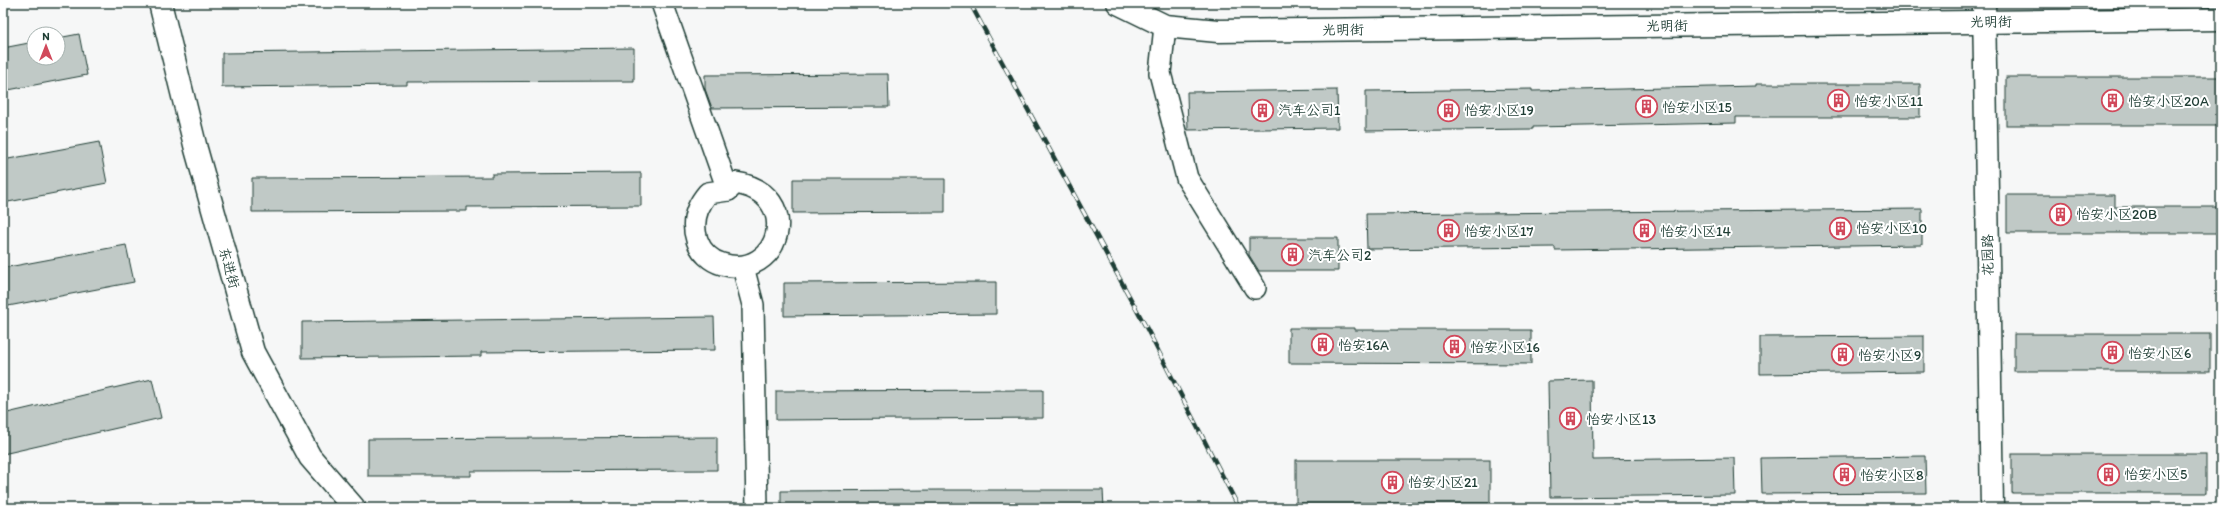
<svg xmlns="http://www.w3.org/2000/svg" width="2224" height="511" viewBox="0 0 2224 511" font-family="Itim,'LXGW WenKai TC',sans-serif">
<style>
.building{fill:#c0c9c6;stroke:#1f3d34}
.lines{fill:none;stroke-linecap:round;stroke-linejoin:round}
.street-casing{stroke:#1f3d34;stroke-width:24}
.secondary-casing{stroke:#1f3d34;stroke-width:25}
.street{stroke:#fff;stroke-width:21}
.secondary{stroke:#fff;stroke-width:22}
.rail-casing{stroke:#1f3d34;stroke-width:4.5}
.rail{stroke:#fff;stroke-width:3;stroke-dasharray:9;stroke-linecap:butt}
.labels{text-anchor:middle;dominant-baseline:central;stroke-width:4;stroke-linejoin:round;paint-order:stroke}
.street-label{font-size:14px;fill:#1f3d34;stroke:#fff}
.poi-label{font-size:14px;fill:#1f3d34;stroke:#fff;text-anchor:start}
</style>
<rect width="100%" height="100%" fill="#f6f7f7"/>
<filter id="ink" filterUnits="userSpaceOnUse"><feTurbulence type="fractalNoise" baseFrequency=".025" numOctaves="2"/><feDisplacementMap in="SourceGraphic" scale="8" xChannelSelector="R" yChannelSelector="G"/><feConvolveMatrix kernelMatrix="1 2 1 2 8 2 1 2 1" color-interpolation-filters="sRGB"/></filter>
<g filter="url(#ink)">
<g class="building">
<polygon points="79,34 87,75 3,91 3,48 34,42 34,58 58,58 58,38"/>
<polygon points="634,48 634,81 407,82 407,85 222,87 222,53"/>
<polygon points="888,74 889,107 712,108 705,89 705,75"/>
<rect x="2006" y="77" width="215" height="48"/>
<polygon points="1756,84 1920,84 1920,117 1736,117 1736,123 1533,127 1533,129 1366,131 1366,91 1532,89 1532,91 1756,86"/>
<polygon points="1337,90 1338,128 1188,130 1187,92"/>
<polygon points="99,142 107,183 3,203 3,160"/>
<polygon points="641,173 641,206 467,207 467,211 252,212 252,178 492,177 492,174"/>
<polygon points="793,179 945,179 945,212 793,213"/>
<polygon points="2007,195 2115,195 2115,207 2221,207 2221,233 2007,233"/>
<polygon points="1922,209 1922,245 1555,250 1555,247 1367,249 1366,214"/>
<polygon points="1249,238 1338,238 1338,271 1259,271 1249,255"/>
<polygon points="126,245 134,282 3,307 3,268"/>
<polygon points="996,282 996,314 784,316 784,283"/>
<polygon points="714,317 715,350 481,352 481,356 302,358 302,322"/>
<polygon points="1289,328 1355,328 1355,330 1531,330 1531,364 1289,363"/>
<rect x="2014" y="334" width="196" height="37"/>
<polygon points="1924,336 1924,372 1760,374 1760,337"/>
<polygon points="152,379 161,418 3,454 3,414"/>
<polygon points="1592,380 1593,460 1734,458 1735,495 1550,497 1548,381"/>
<polygon points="1043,390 1043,418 776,420 776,391"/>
<polygon points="717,437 717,470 471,471 471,476 368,476 368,439"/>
<rect x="2012" y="454" width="194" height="39"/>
<polygon points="1925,456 1926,493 1762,494 1761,458"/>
<rect x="1296" y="460" width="194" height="43"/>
<polygon points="938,490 1103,490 1104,508 781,508 781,491"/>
</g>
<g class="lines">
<defs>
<g id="street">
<polyline points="662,3 728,190"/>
<polyline points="1165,26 1160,73 1187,178 1255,288"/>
<path d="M735,183c70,10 45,99 -13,81 -11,-3 -21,-12 -25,-24 -6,-18 -1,-33 11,-47l20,-3z"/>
<polyline points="743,267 753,305 757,508"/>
</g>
<g id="secondary">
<polyline points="160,3 196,149 253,352 310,457 354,508"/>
<polyline points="1118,3 1165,26 1218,31 2221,19"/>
<polyline points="1984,3 1992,508"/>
</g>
</defs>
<use href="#street" class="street-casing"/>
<use href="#secondary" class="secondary-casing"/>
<use href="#street" class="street"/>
<use href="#secondary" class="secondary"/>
<defs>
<polyline id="rail" points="970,3 1147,329 1239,508"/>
</defs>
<use href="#rail" class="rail-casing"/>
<use href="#rail" class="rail"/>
</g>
</g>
<defs>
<symbol id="building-ring" viewBox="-11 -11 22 22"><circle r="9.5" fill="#fff" stroke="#d1495b" stroke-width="1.5"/><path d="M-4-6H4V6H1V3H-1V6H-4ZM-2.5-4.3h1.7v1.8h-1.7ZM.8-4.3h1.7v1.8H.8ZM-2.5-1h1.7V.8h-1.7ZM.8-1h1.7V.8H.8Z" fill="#d1495b"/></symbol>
</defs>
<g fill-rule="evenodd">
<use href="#building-ring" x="1826" y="88" width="25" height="25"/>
<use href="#building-ring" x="2100" y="88" width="25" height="25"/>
<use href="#building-ring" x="1634" y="94" width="25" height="25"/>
<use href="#building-ring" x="1250" y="98" width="25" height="25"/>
<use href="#building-ring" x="1436" y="98" width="25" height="25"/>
<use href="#building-ring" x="2048" y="202" width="25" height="25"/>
<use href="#building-ring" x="1828" y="216" width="25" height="25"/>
<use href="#building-ring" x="1436" y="218" width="25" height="25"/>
<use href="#building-ring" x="1632" y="218" width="25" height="25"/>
<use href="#building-ring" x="1280" y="242" width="25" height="25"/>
<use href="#building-ring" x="1310" y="332" width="25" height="25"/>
<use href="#building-ring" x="1442" y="334" width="25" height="25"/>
<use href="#building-ring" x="2100" y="340" width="25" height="25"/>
<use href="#building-ring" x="1830" y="342" width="25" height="25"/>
<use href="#building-ring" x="1558" y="406" width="25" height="25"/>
<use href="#building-ring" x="2096" y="462" width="25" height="25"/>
<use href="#building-ring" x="1832" y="462" width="25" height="25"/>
<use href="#building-ring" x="1380" y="470" width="25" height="25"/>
</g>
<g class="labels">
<g class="street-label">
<text transform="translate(1991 22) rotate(-1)">光明街</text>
<text transform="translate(1667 26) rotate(-1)">光明街</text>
<text transform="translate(1343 30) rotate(-1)">光明街</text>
<text transform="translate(1988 255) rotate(-91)">花园路</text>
<text transform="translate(229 268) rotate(74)">东进街</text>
</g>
<g class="poi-label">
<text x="1854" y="101">怡安小区11</text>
<text x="2128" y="101">怡安小区20A</text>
<text x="1662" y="107">怡安小区15</text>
<text x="1278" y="110">汽车公司1</text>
<text x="1464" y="110">怡安小区19</text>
<text x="2076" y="214">怡安小区20B</text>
<text x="1856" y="228">怡安小区10</text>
<text x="1464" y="231">怡安小区17</text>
<text x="1660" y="231">怡安小区14</text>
<text x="1308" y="255">汽车公司2</text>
<text x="1338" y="345">怡安16A</text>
<text x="1470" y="347">怡安小区16</text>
<text x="2128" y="353">怡安小区6</text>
<text x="1858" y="355">怡安小区9</text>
<text x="1586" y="419">怡安小区13</text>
<text x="2124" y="474">怡安小区5</text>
<text x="1860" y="475">怡安小区8</text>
<text x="1408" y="482">怡安小区21</text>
</g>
</g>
<rect width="2224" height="511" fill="none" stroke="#fff" stroke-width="16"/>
<rect x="8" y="8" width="2208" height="495" fill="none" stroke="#1f3d34" stroke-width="1.5" filter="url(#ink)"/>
<g transform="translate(46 46)"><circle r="19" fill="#ffffff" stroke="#a5b1ae"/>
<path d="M0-3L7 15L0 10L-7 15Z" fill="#d1495b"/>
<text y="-6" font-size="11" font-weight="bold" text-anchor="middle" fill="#1f3d34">N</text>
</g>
</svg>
